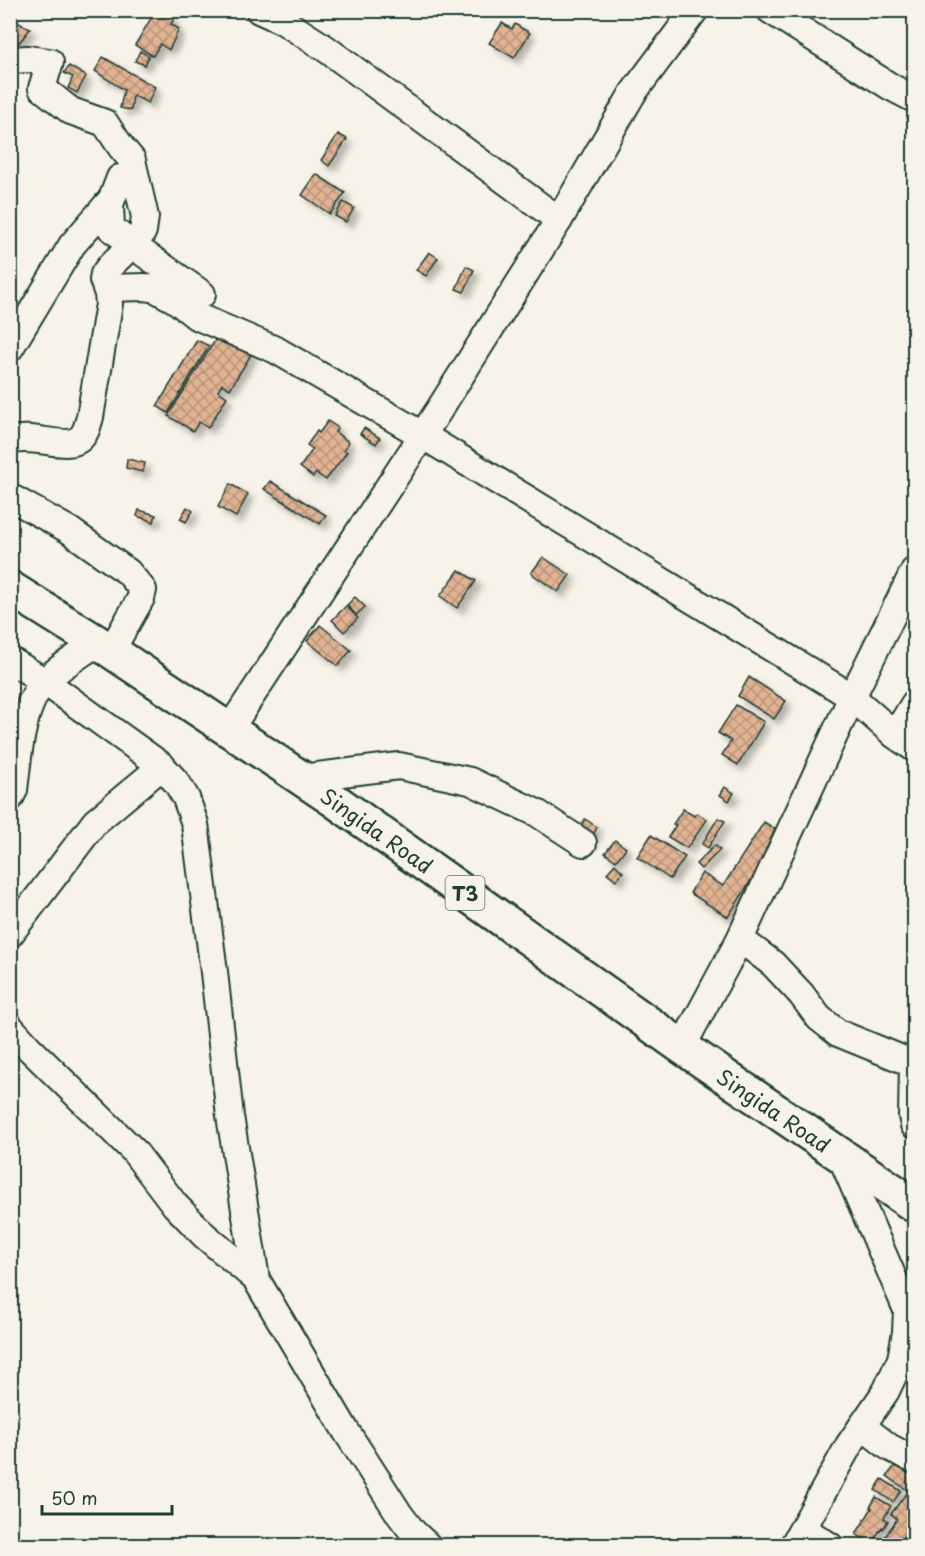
<svg xmlns="http://www.w3.org/2000/svg" width="925" height="1556" viewBox="0 0 925 1556" font-family="'Playpen Sans',sans-serif">
<style>
.building{fill:url(#building-cross-hatch);stroke:#1f3d34;stroke-width:1.5;filter:url(#shadow)}
.lines{fill:none;stroke-linecap:round;stroke-linejoin:round}
.minor-casing{stroke:#1f3d34;stroke-width:30}
.highway-casing{stroke:#1f3d34;stroke-width:38}
.minor{stroke:#f7f3e8;stroke-width:26}
.highway{stroke:#f7f3e8;stroke-width:33}
.labels{text-anchor:middle;dominant-baseline:central;stroke-width:4.5;stroke-linejoin:round;paint-order:stroke}
.shield{fill:#f7f3e8;stroke:#60746a;stroke-width:1.5}
.shield-label{font-size:20px;font-weight:bold;fill:#1f3d34}
.street-label{font-size:21px;fill:#1f3d34;stroke:#f7f3e8}
</style>
<defs>
<pattern id="building-cross-hatch" width="8" height="8" patternUnits="userSpaceOnUse" patternTransform="scale(1.5)"><rect width="8" height="8" fill="#e2b393"/><path d="M0 0l8 8M0 8l8-8" fill="none" stroke="#b79379"/></pattern>
<filter id="shadow"><feDropShadow dx="5.5" dy="5.5" stdDeviation="3" flood-color="#0004"/></filter>
</defs>
<rect width="100%" height="100%" fill="#f7f3e8"/>
<filter id="ink" filterUnits="userSpaceOnUse"><feTurbulence type="fractalNoise" baseFrequency=".0167" numOctaves="2"/><feDisplacementMap in="SourceGraphic" scale="12" xChannelSelector="R" yChannelSelector="G"/><feConvolveMatrix kernelMatrix="1 2 1 2 8 2 1 2 1" color-interpolation-filters="sRGB"/></filter>
<g filter="url(#ink)">
<g class="building">
<polygon points="156,10 160,10 174,19 171,24 179,29 169,50 160,44 153,56 135,45"/>
<polygon points="10,18 30,29 19,43 10,37"/>
<polygon points="502,23 512,29 515,24 530,33 514,58 489,43"/>
<polygon points="140,51 149,56 145,65 135,61"/>
<polygon points="103,57 155,87 148,103 133,95 131,110 120,108 124,90 95,71"/>
<polygon points="69,66 86,76 77,93 68,88 73,77 64,73"/>
<polygon points="338,134 347,139 329,166 321,160"/>
<polygon points="316,174 345,193 330,214 302,195"/>
<polygon points="343,202 354,208 346,222 335,216"/>
<polygon points="429,252 438,258 426,276 416,270"/>
<polygon points="466,266 474,270 464,292 456,289"/>
<polygon points="219,334 252,353 230,389 222,384 218,391 227,397 208,428 199,422 193,431 168,416"/>
<polygon points="197,340 209,346 168,413 157,406"/>
<polygon points="328,421 338,428 335,432 349,442 344,450 347,452 326,480 316,473 313,477 300,467 313,449 307,445 317,431 319,433"/>
<polygon points="364,428 380,438 376,444 360,434"/>
<polygon points="127,459 145,463 143,472 126,468"/>
<polygon points="270,481 326,515 320,524 264,489"/>
<polygon points="230,484 248,494 236,517 218,507"/>
<polygon points="187,507 193,511 186,522 180,519"/>
<polygon points="139,510 156,515 154,522 137,516"/>
<polygon points="543,557 570,575 558,592 531,573"/>
<polygon points="459,570 476,581 457,608 440,596"/>
<polygon points="355,597 365,607 356,615 347,605"/>
<polygon points="346,606 358,618 344,632 332,620"/>
<polygon points="320,625 351,650 338,666 307,641"/>
<polygon points="749,677 786,701 774,719 738,696"/>
<polygon points="736,705 764,722 738,765 722,755 731,741 718,733"/>
<polygon points="725,787 734,793 729,801 720,795"/>
<polygon points="683,809 694,816 697,813 707,820 687,848 668,837 676,825 673,824"/>
<polygon points="718,818 725,821 708,848 702,844"/>
<polygon points="585,819 597,827 590,842 582,837 587,830 581,826"/>
<polygon points="764,822 781,833 728,917 690,893 702,873 723,886"/>
<polygon points="651,835 685,857 670,879 637,857"/>
<polygon points="615,840 626,848 616,861 605,853"/>
<polygon points="715,845 720,850 701,869 696,864"/>
<polygon points="615,864 623,872 616,880 607,873"/>
<polygon points="896,1464 914,1477 914,1485 910,1492 887,1476"/>
<polygon points="882,1479 901,1491 893,1502 875,1490"/>
<polygon points="905,1495 914,1502 914,1532 909,1528 897,1546 879,1546 897,1519 891,1514"/>
<polygon points="876,1497 891,1506 884,1518 888,1521 883,1529 882,1527 870,1546 865,1546 863,1544 865,1540 856,1534 872,1508 870,1507"/>
</g>
<g class="lines">
<defs>
<g id="minor">
<polyline points="259,10 283,21 325,48 559,220"/>
<polyline points="770,10 891,87 914,99"/>
<polyline points="120,178 110,204 111,228 132,245 202,294"/>
<polyline points="107,288 145,287 156,289 176,300 196,316 276,350 422,435 852,697 895,735 914,748"/>
<polyline points="10,348 72,245 111,200"/>
<path d="M10,441c24,-9 61,13 73,-6 4,-5 5,-12 7,-18l19,-113 -1,-10 -5,-14 1,-6 6,-8 28,-27 5,-8 2,-14 -13,-57 -11,-13 -16,-24 -34,-12 -29,-23 8,-26 -23,-3 -15,1"/>
<polyline points="10,497 69,530 128,572 143,590 141,598 111,651"/>
<polyline points="10,660 44,681 162,766 177,783 186,798 195,824 214,972 230,1116 256,1279"/>
<polyline points="229,730 439,410 559,220 633,93 695,10"/>
<polyline points="895,735 914,704"/>
<polyline points="301,778 399,766 470,781 537,813 583,843"/>
<path d="M10,798l4,-8c4,-32 7,-85 31,-109 14,-14 35,-26 52,-38"/>
<polyline points="10,934 95,822 162,766"/>
<polyline points="740,939 773,964 801,994 819,1018 838,1033 914,1064"/>
<polyline points="10,1027 30,1049 133,1150 175,1205 204,1235 256,1279 346,1431 400,1515 413,1532 428,1546"/>
<polyline points="682,1047 740,939 852,697 914,571"/>
<polyline points="913,1063 912,1116 914,1125"/>
<polyline points="862,1426 889,1447 914,1460"/>
<polyline points="803,1529 830,1546"/>
<polyline points="793,1546 849,1445 886,1391 901,1359 906,1332 907,1310 841,1156"/>
</g>
<polyline id="highway" points="10,588 111,651 334,800 682,1047 914,1205"/>
</defs>
<use href="#minor" class="minor-casing"/>
<use href="#highway" class="highway-casing"/>
<use href="#minor" class="minor"/>
<use href="#highway" class="highway"/>
</g>
</g>
<g class="labels">
<rect class="shield" x="445.5" y="876" width="39" height="34" rx="4.5"/>
<g class="shield-label">
<text x="465" y="893">T3</text>
</g>
<g class="street-label">
<text transform="translate(377 830) rotate(35)">Singida Road</text>
<text transform="translate(774 1110) rotate(34)">Singida Road</text>
</g>
</g>
<rect width="925" height="1556" fill="none" stroke="#f7f3e8" stroke-width="36"/>
<rect x="18" y="18" width="889" height="1520" fill="none" stroke="#1f3d34" stroke-width="2" filter="url(#ink)"/>
<path d="M42 1505v9h130v-9" fill="none" stroke="#1f3d34" stroke-width="3"/>
<text x="51" y="1505" font-size="18" fill="#1f3d34" stroke="#f7f3e8" stroke-width="4.5" paint-order="stroke">50 m</text>
</svg>
